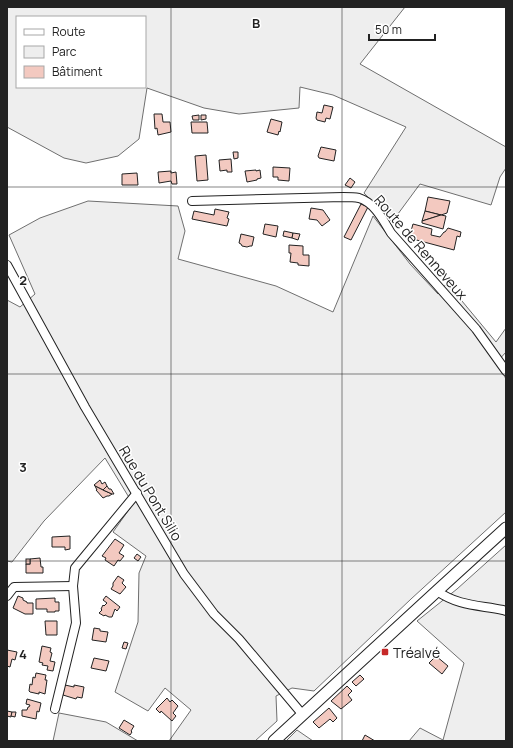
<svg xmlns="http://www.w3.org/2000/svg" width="513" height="748" viewBox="0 0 513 748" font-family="Manrope,sans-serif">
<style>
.green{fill:#eee;stroke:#6f6f6f;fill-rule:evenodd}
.building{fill:#f3c9c0;stroke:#222}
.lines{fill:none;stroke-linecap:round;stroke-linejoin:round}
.minor-casing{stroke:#222;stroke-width:10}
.secondary-casing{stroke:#222;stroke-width:13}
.minor{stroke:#fff;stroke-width:8}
.secondary{stroke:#fff;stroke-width:11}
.grid{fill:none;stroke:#222;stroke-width:1;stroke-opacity:0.55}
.poi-dot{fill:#c62828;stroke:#fff;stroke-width:1.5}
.labels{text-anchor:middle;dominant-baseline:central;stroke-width:3;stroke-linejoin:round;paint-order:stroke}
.street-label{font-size:14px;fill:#222;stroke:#fff}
.poi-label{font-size:14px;fill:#222;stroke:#fff;text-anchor:start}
.grid-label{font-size:13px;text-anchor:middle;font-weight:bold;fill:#222;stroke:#fff;stroke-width:3;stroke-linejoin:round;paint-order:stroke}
</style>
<rect width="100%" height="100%" fill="#fff"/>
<g class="green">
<path d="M7,7h398l-45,57 146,83v21l-6,9 -9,28 -71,-21 -28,38 -28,-29 42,-66 -73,-32 -33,-8 -1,21 -60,6 -35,-6 -57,-20 -8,51 -21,17 -32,7 -22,-5 -57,-31zM17,17h128v70h-128z"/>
<polygon points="88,201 178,206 185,231 178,259 276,286 333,312 373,216 410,264 438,294 447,283 496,342 506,328 506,352 497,362 506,379 506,512 411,599 314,691 292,688 276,696 277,721 255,741 169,741 191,710 165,688 148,711 115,692 138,622 139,573 146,556 113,532 133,504 105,458 44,521 12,562 7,561 7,300 20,307 35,294 9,235 40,218"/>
<polygon points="506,545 506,741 409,741 420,728 443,740 464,663 417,621 457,589"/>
<polygon points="59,713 106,722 138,741 53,741"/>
<polygon points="297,730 313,741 286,741"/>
</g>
<g class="building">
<polygon points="324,105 333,107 330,119 326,118 325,122 317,120 316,118 317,112 322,113"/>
<polygon points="154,114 162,114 163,122 170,122 171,132 158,135 157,128 155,129"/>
<polygon points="199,115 199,120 193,120 192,116"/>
<polygon points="201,115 206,115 206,119 201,120"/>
<polygon points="271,119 282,122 280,132 279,131 278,135 267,132"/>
<polygon points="191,122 207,122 208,133 192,133"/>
<polygon points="321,147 336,150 334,161 319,158 318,156"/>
<polygon points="233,152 238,152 238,158 234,159"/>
<polygon points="206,155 208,180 197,181 195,156"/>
<polygon points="231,159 232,172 227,172 227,170 220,171 219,160"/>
<polygon points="273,167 290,168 289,181 278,180 278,177 273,177"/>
<polygon points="256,170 256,171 260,170 261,178 257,179 257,180 247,182 245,171"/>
<polygon points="171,171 171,173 176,172 177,184 172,184 171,181 159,183 158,172"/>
<polygon points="137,173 138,185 122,185 122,174"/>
<polygon points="350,178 355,182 351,188 345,185"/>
<polygon points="428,197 450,201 447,213 441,215 425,211"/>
<polygon points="361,204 368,207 351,240 344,237"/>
<polygon points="311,208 323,210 330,220 322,226 317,220 309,219"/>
<polygon points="215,209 229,212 227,218 229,219 227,226 192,219 194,211 214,215"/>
<polygon points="425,211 441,215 422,221"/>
<polygon points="441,215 446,216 443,229 422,223 422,221"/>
<polygon points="265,224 278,226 276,237 263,234"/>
<polygon points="413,224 432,229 431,235 440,237 444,232 445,232 448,228 461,232 460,237 457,236 454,250 409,238"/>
<polygon points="284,231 293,233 292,238 283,236"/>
<polygon points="293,233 300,234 298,240 292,238"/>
<polygon points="241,234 254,237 252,246 250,246 247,247 242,246 241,244 239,243"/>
<polygon points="289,245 303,246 303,255 309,255 309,266 298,265 298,263 290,262 291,253 289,253"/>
<polygon points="100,480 102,484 105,482 107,486 103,490 95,486 94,485"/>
<polygon points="95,486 103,490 112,494 109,496 107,496 103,498 96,490 97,490"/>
<polygon points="107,486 109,489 111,489 114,494 112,494 103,490"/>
<polygon points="70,536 70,549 65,550 65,547 52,547 52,537"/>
<polygon points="115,539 124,545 119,553 124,556 120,561 118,560 114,566 105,560 106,558 102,556"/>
<polygon points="137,554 141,557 138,561 134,558"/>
<polygon points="40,558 41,567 43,567 43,573 26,573 26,564 30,564 30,559"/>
<rect x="26" y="559" width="4" height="5"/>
<polygon points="118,576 124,580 122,583 126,587 120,594 111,589 113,586 113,583"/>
<polygon points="18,596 23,598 23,600 27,602 27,603 33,603 33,614 25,614 13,608"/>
<polygon points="106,596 120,607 117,611 115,609 112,617 109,617 105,615 104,616 99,613 102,610 101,609 103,605 104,606 107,603 103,600"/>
<polygon points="55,598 55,602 59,602 59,611 55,611 55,612 47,612 47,609 36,609 36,599"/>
<polygon points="45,621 57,621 57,635 46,635"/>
<polygon points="94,628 100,629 100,631 108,632 106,642 92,640"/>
<polygon points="124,642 128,643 126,649 122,648"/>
<polygon points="42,646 51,648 50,652 52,653 50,661 55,662 53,671 47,670 48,666 42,665 43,663 39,662"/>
<polygon points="7,650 17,652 15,660 12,659 10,667 7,666"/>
<polygon points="436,656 448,666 442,674 429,663"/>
<polygon points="94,658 109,661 106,671 91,668"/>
<polygon points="36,673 46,675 45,680 47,680 45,694 39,692 39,694 30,692 29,691 30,684 32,685 33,677 35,678"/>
<polygon points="360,675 364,679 356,686 352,682"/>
<polygon points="65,685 74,687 74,685 84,687 82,698 77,697 76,699 63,695"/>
<polygon points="347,686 352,691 348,695 352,700 341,709 331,701"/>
<polygon points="167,698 170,702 172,700 178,706 173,713 176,716 172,721 161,711 160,713 156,709"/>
<polygon points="27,699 41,703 39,712 37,711 36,719 22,716 22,710 27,710 28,707 29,707 30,705 26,704"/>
<polygon points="329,708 337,718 333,722 330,719 319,728 313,722"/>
<polygon points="7,711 12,712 11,717 7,716"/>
<polygon points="12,712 16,712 15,717 11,716"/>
<polygon points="124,720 134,726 131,731 132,732 130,735 119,728"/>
<polygon points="365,735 375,741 362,741"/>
</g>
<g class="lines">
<defs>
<g id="minor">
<path d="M192,201l151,-4c5,0 11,0 16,1 16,5 24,22 32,35l85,96 30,42"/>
<polyline points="7,265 85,407 184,574 214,614 239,639 303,715"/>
<path d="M437,591c21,15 42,14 66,19l3,1"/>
<polyline points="7,596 14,587 73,586"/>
<polyline points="55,709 76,623 73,586 75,568 137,493"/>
</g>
<polyline id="secondary" points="274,741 437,591 506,528"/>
</defs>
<use href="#minor" class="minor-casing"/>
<use href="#secondary" class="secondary-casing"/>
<use href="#minor" class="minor"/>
<use href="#secondary" class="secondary"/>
</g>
<path class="grid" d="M171,7v734M342,7v734M7,187h499M7,374h499M7,561h499"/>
<rect class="poi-dot" x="381" y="648" width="8" height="8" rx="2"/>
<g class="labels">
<g class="street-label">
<text transform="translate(421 247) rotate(49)">Route de Renneveux</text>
<text transform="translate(151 493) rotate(59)">Rue du Pont Silio</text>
</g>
<g class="poi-label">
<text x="393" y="652">Tréalvé</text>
</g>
</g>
<g class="grid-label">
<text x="256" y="28">B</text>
<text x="23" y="285">2</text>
<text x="23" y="472">3</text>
<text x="23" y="659">4</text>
</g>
<rect width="513" height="748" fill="none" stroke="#222222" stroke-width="16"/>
<rect x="16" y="16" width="130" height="72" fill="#ffffff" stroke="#a7a7a7"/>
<rect x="24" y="29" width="20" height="6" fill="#ffffff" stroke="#a7a7a7"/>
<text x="52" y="36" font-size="12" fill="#222222">Route</text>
<rect x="24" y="46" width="20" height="12" fill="#eeeeee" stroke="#a7a7a7"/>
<text x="52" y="56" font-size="12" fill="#222222">Parc</text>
<rect x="24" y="66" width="20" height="12" fill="#f3c9c0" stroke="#a7a7a7"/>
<text x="52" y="76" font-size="12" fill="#222222">Bâtiment</text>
<path d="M369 34v6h66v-6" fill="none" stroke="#222222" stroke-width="2"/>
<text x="375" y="34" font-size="12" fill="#222222" stroke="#ffffff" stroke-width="3" paint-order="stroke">50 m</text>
</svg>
